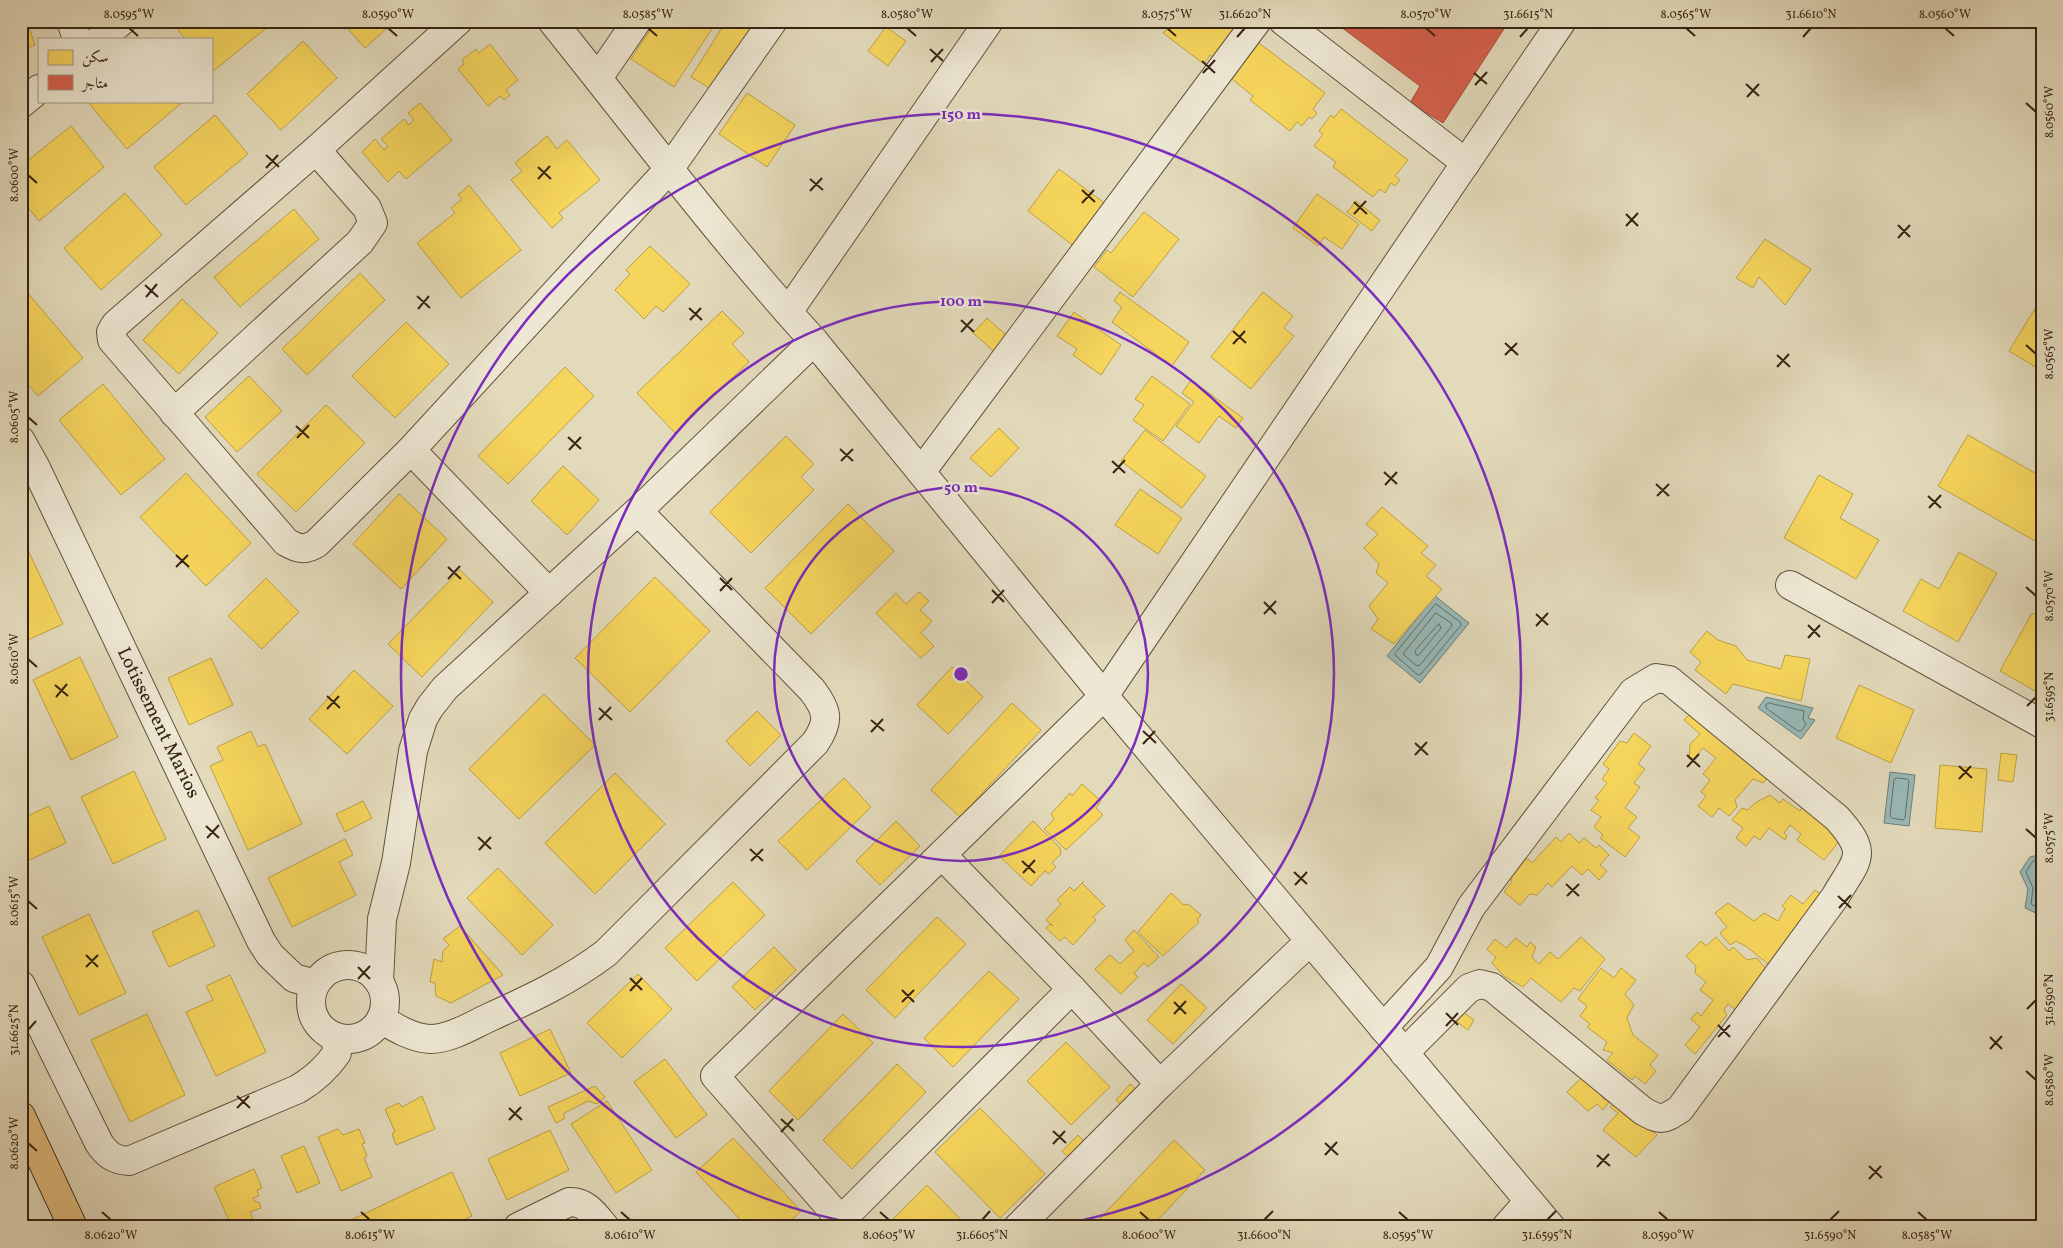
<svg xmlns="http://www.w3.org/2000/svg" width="2063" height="1248" viewBox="0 0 2063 1248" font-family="Vollkorn,Amiri,serif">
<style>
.water{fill:#97b9b8;stroke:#707d76}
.homes{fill:#f6d55c;stroke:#bca046}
.shops{fill:#d6604d;stroke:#a64e3b}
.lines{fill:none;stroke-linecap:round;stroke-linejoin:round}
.shore{stroke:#666e65;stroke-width:1}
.minor-casing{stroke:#61523c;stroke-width:30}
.major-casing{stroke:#362412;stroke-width:30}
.minor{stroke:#ede7d3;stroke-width:28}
.major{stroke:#e2bd7e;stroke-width:28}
.ticks{fill:none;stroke:#362412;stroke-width:2}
.ring{fill:none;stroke:#7b2cbf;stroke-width:2.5}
.labels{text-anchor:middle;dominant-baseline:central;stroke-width:5;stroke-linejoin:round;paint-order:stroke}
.street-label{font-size:19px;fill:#362412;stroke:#ede7d3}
.centre{fill:#7b2cbf;stroke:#ede7d3;stroke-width:2.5}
.ring-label{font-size:15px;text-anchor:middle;font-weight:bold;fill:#7b2cbf;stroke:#ede7d3;stroke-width:5;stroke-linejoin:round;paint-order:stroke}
.neatline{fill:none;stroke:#362412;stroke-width:2}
.ticks-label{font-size:12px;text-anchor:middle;fill:#362412}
</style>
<rect width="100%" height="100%" fill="#e3dabb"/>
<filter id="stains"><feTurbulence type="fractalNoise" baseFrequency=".004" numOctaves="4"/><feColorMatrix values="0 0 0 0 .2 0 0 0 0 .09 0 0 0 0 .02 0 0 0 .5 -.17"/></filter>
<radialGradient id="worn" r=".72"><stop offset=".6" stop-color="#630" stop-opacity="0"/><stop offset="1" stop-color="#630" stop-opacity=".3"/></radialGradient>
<g class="water">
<polygon points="1435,596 1469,623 1420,683 1387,656"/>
<polygon points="1766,697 1813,708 1808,718 1815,720 1801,739 1758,708"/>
<polygon points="1890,772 1915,775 1909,826 1884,823"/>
<polygon points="2042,854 2042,914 2040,915 2025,908 2028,889 2020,872 2030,857"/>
</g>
<g class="homes">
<polygon points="21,21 27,21 35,45 21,50"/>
<polygon points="182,21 275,21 212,72 211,39 185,39 175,26"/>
<polygon points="341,21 395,21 365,48"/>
<polygon points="656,21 717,21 674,87 631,59"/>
<polygon points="726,21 760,21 714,91 691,77"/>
<polygon points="1156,21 1232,21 1239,26 1215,59 1210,55 1204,64 1163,33 1167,29"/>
<polygon points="886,27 906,41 888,66 868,51"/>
<polygon points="303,41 337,78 281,130 247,94"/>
<polygon points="1259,43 1325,93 1313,109 1317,113 1312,119 1309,117 1302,126 1297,122 1290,131 1250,100 1253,96 1232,79 1241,67 1237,64 1248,49 1252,52"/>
<polygon points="490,44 518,80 506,90 510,95 504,100 500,96 488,106 458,69 464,64 462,60 476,49 479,53"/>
<polygon points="747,93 795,125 767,167 719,134"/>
<polygon points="87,101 184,101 127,149"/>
<polygon points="420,103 452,140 406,179 399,171 388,182 362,152 375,139 384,150 388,146 381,139 404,119 409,125 414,120 408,113"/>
<polygon points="1341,109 1408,160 1395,176 1400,180 1395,186 1391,183 1385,193 1380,189 1373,197 1333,167 1336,162 1314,146 1323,134 1319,131 1331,115 1334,118"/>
<polygon points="215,115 248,154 186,205 154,167"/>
<polygon points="71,126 104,167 39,221 21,199 21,166"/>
<polygon points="547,136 557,149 567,140 600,180 559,213 563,218 552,228 511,180 522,171 515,163"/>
<polygon points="1059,169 1107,205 1075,247 1028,211"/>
<polygon points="469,185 521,250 461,298 417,243 455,213 451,208 462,199 458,195"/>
<polygon points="125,193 162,235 101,290 64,248"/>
<polygon points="1317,194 1359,224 1342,249 1324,237 1318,246 1293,228"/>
<polygon points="1356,201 1380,220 1372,231 1347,212"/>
<polygon points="294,209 319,239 240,307 214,277"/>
<polygon points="1144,212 1179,239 1133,297 1094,267 1107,250 1111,253"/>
<polygon points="1765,239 1811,269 1785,305 1759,277 1753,288 1736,278"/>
<polygon points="650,246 690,284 663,312 656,306 644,319 615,290 630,274 626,270"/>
<polygon points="360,273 385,300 307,375 282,349"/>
<polygon points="26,291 83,358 38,396 21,376 21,295"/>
<polygon points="1120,292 1189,342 1172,366 1112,322 1122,307 1114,301"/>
<polygon points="1263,292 1293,316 1284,328 1294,336 1251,389 1211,357"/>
<polygon points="182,299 218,333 179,374 143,340"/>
<polygon points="2039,302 2042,304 2042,371 2009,351"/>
<polygon points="722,311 744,333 732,344 749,362 675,433 637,393"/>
<polygon points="1074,312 1121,345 1101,375 1073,355 1077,349 1057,336"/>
<polygon points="987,318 1012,340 998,355 973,333"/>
<polygon points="406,322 449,364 395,418 352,376"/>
<polygon points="565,367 594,396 508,484 478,456"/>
<polygon points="249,376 282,411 237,452 205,417"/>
<polygon points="1152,376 1190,404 1163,441 1133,420 1144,405 1135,399"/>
<polygon points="1191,380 1243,418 1236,428 1219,416 1199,443 1176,426 1194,402 1182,393"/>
<polygon points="103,384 165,459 121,495 59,420"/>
<polygon points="326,405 365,443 296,512 257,474"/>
<polygon points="999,428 1019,448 991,477 970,458"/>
<polygon points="1145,430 1206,476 1182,508 1121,461"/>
<polygon points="1968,435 2042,477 2042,530 2035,541 1938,486"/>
<polygon points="786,436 814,464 801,477 814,490 751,553 710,512"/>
<polygon points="563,466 599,500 567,535 531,501"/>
<polygon points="186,473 251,543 206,586 140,517"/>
<polygon points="1819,475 1853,494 1840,518 1879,540 1856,579 1784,538"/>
<polygon points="1140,489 1182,518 1158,554 1115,525"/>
<polygon points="399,494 447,539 401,589 353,544"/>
<polygon points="848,504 894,551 811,634 765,588"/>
<polygon points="1382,507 1428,546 1421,553 1436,565 1426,576 1442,589 1394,644 1371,629 1378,619 1369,606 1388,583 1376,573 1379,564 1364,548 1378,534 1366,524"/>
<polygon points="26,546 63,624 21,643 21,549"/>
<polygon points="1959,552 1997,573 1958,642 1903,611 1921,579 1939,589"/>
<polygon points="460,570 493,602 422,677 388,644"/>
<polygon points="655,577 710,631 630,712 575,658"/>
<polygon points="266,578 299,612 262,649 228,616"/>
<polygon points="919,592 929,601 920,610 932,621 921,633 934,646 921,658 876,613 896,593 906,604"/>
<polygon points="2032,613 2042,618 2042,695 2000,671"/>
<polygon points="1707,631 1718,640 1736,646 1747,660 1781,669 1785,655 1810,659 1801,701 1733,684 1726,694 1695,670 1701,662 1690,652"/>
<polygon points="80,657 118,737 71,760 33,680"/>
<polygon points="211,658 233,705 189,725 168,678"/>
<polygon points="952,667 983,697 948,734 917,705"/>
<polygon points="354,670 393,706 347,754 309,719"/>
<polygon points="1859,685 1914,710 1891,763 1836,738"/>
<polygon points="544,694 595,745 519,819 469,769"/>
<polygon points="1012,703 1041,730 960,817 931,790"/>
<polygon points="757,711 781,735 750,766 726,741"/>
<polygon points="1691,713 1771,774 1763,783 1753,779 1735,800 1737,807 1729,816 1719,808 1712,817 1698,806 1706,796 1701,792 1710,780 1703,774 1716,758 1703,748 1694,759 1689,759 1690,744 1700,734 1684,720"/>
<polygon points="251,731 258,747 265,744 302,824 248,850 210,766 223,760 217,747"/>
<polygon points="1634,733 1651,746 1638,764 1645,769 1634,783 1640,787 1625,808 1637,817 1628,828 1640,837 1625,857 1600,838 1603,835 1594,827 1601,817 1591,810 1599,800 1595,798 1607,783 1602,779 1609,769 1603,764 1620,741 1627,743"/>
<polygon points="2001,753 2017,755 2013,782 1998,780"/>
<polygon points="1940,765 1987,769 1982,832 1935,828"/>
<polygon points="134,771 166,839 113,864 81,797"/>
<polygon points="615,773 665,824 595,894 545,843"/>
<polygon points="844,778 871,807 807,870 778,841"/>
<polygon points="1082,784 1101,801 1096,808 1103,815 1066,850 1044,829 1054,819 1051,814 1070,793 1072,796"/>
<polygon points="1770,795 1780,803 1783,799 1800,811 1803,806 1836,823 1830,832 1840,840 1824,860 1797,840 1801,834 1790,825 1784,833 1787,836 1785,840 1769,828 1760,840 1754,836 1746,846 1736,838 1743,828 1732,820 1742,808 1748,810 1755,803"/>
<polygon points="363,801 372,818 345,832 336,814"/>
<polygon points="2036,804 2042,805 2042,837 2035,834"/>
<polygon points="49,806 66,843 21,864 21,819"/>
<polygon points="896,821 920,846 880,885 856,861"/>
<polygon points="1033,821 1060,848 1061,854 1052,863 1056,867 1049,874 1045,871 1031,886 999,856"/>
<polygon points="1569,833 1579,843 1584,838 1596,848 1599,845 1609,855 1600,865 1607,871 1599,880 1588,869 1582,875 1572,866 1552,887 1548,883 1537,895 1530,894 1520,905 1504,892 1512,882 1509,876 1520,866 1519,861 1528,859 1532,863 1556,837 1561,842"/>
<polygon points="345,839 353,855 339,862 356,895 292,927 268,878"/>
<polygon points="498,868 553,925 522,955 467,898"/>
<polygon points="1084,881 1082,883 1105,906 1093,917 1096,920 1073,945 1065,937 1060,941 1046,928 1050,924 1053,926 1046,920 1061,904 1057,900 1070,887 1074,891"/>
<polygon points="733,882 765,915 697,981 665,948"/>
<polygon points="1815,890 1826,898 1773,968 1747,947 1736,941 1730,945 1720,933 1727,927 1715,913 1728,903 1754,921 1764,913 1778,921 1785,909 1782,906 1791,895 1803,904"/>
<polygon points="1171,893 1184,905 1188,904 1201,915 1197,920 1199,922 1163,956 1138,932"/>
<polygon points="198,910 215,946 169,967 152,932"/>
<polygon points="89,914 126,993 79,1015 42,937"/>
<polygon points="937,917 966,944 895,1018 866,990"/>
<polygon points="460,926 503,975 451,1003 436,996 435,983 430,982 434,959 442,962 443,951 449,945 443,939"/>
<polygon points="1134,930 1159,957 1148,967 1144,963 1134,973 1138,977 1121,994 1095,969 1110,955 1120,964 1134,951 1125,940"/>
<polygon points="1581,937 1605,959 1580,991 1574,988 1561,1002 1531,978 1523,987 1504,976 1492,963 1496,957 1487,949 1495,939 1506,948 1516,938 1527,947 1530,942 1536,947 1532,957 1539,964 1550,952 1558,959"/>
<polygon points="1716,937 1729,951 1733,947 1747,960 1757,958 1766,969 1741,1014 1728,1004 1724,1010 1727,1015 1695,1054 1685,1045 1700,1027 1691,1019 1697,1012 1701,1016 1713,1000 1700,990 1706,982 1695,973 1696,966 1686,956 1701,941 1706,946"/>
<polygon points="774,947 796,970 755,1010 732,987"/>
<polygon points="1601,968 1614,978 1621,968 1636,980 1625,994 1634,1005 1627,1018 1633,1035 1658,1055 1650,1065 1656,1071 1645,1084 1635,1076 1632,1080 1607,1060 1613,1053 1603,1050 1607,1042 1587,1027 1590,1024 1580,1016 1587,1006 1578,999"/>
<polygon points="989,971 1019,999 953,1067 924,1038"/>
<polygon points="638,974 672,1009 622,1058 587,1023"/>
<polygon points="230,975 266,1052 216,1076 186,1012 213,1000 206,986"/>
<polygon points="1181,984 1207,1008 1173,1044 1147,1020"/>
<polygon points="1463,1012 1474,1020 1468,1030 1457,1022"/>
<polygon points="147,1014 185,1095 130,1122 91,1040"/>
<polygon points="843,1014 873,1043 798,1120 769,1091"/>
<polygon points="550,1029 571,1073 520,1096 500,1053"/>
<polygon points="1066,1042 1110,1087 1071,1125 1027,1081"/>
<polygon points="665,1059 707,1115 676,1138 634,1082"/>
<polygon points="897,1064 926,1092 852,1169 823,1140"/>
<polygon points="1585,1074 1608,1094 1602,1098 1609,1102 1603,1110 1597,1104 1588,1111 1567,1092"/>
<polygon points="1130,1084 1140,1093 1126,1109 1116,1100"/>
<polygon points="595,1086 605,1097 597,1104 588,1101 563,1114 565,1118 556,1123 548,1107"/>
<polygon points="422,1096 435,1129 396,1145 392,1134 395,1132 385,1109 399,1103 402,1107"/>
<polygon points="1618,1099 1626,1109 1657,1135 1636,1157 1603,1130 1618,1113 1610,1107"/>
<polygon points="607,1101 652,1170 616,1193 571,1124"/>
<polygon points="980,1108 1045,1174 1000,1218 935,1152"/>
<polygon points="338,1129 343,1135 359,1129 365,1143 362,1144 367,1156 364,1158 372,1177 341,1191 318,1137"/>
<polygon points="550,1130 569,1170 507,1200 488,1159"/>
<polygon points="1078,1135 1090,1147 1075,1164 1062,1151"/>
<polygon points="733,1138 801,1211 784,1227 747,1227 696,1172"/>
<polygon points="1174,1140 1205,1170 1151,1227 1092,1227"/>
<polygon points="304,1146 320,1183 297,1193 281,1156"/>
<polygon points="254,1169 262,1188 257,1190 259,1196 253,1198 255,1202 259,1202 261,1208 250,1212 256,1226 232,1227 214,1187"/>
<polygon points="452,1172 472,1216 449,1227 354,1227 351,1220"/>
<polygon points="927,1185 968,1227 893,1227 889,1223"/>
</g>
<polygon class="shops" points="1333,21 1509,21 1443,123 1410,103 1420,86"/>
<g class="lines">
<g class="shore">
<polygon points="1436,604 1460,622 1461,625 1421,674 1418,675 1396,656 1395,654"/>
<polygon points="1436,613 1451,623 1452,626 1420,665 1417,666 1404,655 1404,653"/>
<polygon points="1439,624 1441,628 1419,655 1416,655 1415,651"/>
<polygon points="1769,703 1804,711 1803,719 1806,724 1801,731 1798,731 1766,708 1766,705"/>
<polygon points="1897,778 1907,779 1909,781 1905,818 1903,820 1892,818 1890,816 1894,780"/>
<polyline points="2042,859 2033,861 2026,872 2033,888 2031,904 2042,910"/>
</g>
<defs>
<g id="minor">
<polyline points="71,21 77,39"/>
<path d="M458,21l-142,129 -200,174 -5,8 1,8 174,202c12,7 19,9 31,1l94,-93 259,-282 103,-147"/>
<path d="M552,21c86,107 170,219 262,320l290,355 447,531"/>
<polyline points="1283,21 1466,163"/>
<polyline points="100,39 122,21"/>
<polyline points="598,78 637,21"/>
<polyline points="21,104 39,89"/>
<polyline points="788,312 989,21"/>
<polyline points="174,413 360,242 373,223 367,208 316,150"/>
<polyline points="21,441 35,466 261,941 270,955 294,978 315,984"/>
<polyline points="411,450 549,593"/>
<polyline points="921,472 1257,21"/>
<polyline points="1790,585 2042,724"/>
<polyline points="942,855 1072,989 1160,1084"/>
<circle cx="348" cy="1002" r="37"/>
<polyline points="379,982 382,919 396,863 413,751 423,719 430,707 445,688 638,511 814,341"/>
<path d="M21,985l78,158c8,12 15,17 30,18l169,-72c17,-10 28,-20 39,-36l-1,-16"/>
<path d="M381,1019c15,9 31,19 49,20 20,0 41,-13 58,-21 42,-19 81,-37 118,-65l209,-210c15,-22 13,-32 -3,-53l-174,-179"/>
<path d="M1383,1028l56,-61 32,-60 162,-215 23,-14 13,2 168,138c33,37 20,41 -2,79l-155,212c-17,11 -19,12 -37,2l-151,-124 -12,-3 -11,4 -65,65"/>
<polyline points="841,1220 1072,989"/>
<path d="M518,1227l51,-25c17,-1 26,13 36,25"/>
<polyline points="847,1227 715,1076 1104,696 1562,21"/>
<polyline points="1018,1227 1160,1084 1310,941"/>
<polyline points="1506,1227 1529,1201"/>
</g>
<polyline id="major" points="21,1116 73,1227"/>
</defs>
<use href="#minor" class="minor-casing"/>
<use href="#major" class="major-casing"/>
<use href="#minor" class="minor"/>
<use href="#major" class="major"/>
</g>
<path class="ticks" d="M129,28l9,8M388,28l9,8M648,28l9,8M907,28l9,8M1167,28l9,8M1426,28l9,8M1686,28l9,8M1945,28l9,8M1237,37l8,-9M1520,37l8,-9M1803,37l8,-9M930,49l13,12M1202,61l13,12M931,62l12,-13M1203,73l12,-13M1474,73l13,11M1746,84l13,12M1475,85l12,-13M1747,97l12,-13M2026,103l10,9M266,155l13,12M538,167l13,12M266,168l12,-13M28,175l9,8M538,179l12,-13M810,179l13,11M1082,190l13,12M810,191l12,-13M1354,202l13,12M1082,203l12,-13M1354,214l12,-13M1626,214l12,12M1898,225l12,12M1626,226l12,-13M1898,238l12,-13M145,285l13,12M417,296l13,12M146,297l11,-13M689,308l13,12M418,309l11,-13M690,320l11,-12M961,320l13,12M1233,331l13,12M961,332l12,-13M1505,343l13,12M1233,344l12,-13M2026,345l10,9M1505,355l12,-12M1777,355l13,12M1777,367l12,-13M28,417l9,8M296,426l13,12M568,437l13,12M297,438l12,-13M840,449l13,12M569,450l12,-13M841,461l12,-12M1112,461l13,12M1384,472l13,12M1113,473l12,-13M1656,484l13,12M1385,485l12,-13M1657,496l12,-12M1928,496l13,12M1929,508l12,-13M176,555l13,12M176,567l12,-12M448,567l13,12M720,578l12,12M448,579l12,-13M2026,587l10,9M992,590l12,12M720,591l12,-13M1264,602l12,12M992,603l12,-13M1264,614l12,-13M1536,614l12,11M1808,625l12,12M1536,626l12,-13M1808,638l12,-13M28,659l9,8M55,685l13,11M327,696l13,12M56,697l11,-13M2027,706l9,-9M599,708l13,12M327,709l12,-13M599,720l12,-13M871,720l13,11M1143,731l13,12M871,732l12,-13M1415,743l13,12M1143,744l12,-13M1415,755l12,-13M1687,755l13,12M1959,766l13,12M1687,767l12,-13M1959,779l12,-13M206,826l13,12M2026,829l10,9M478,837l13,12M207,838l12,-13M750,849l13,12M479,850l12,-13M751,861l12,-12M1022,861l13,12M1294,872l13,12M1023,873l12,-13M1566,884l13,12M1295,885l12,-13M1567,896l12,-12M1838,896l13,12M28,901l9,8M1839,908l12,-13M86,955l12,12M86,967l12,-12M358,967l12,12M630,978l12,12M358,979l12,-13M902,990l12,12M630,991l12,-13M902,1002l12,-12M1174,1002l12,12M2027,1009l9,-9M1446,1013l12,12M1174,1014l12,-13M1718,1025l12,12M1446,1026l12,-13M28,1030l8,-9M1718,1037l12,-12M1990,1037l12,12M1990,1049l12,-13M2026,1071l10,9M237,1096l13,12M237,1108l12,-12M509,1108l13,12M781,1119l13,12M509,1120l12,-13M1053,1131l13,12M781,1132l12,-13M28,1143l9,8M1325,1143l13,12M1053,1144l12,-13M1325,1155l12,-13M1597,1155l13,11M1869,1166l13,12M1597,1167l12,-13M1869,1179l12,-13M102,1212l9,8M361,1212l9,8M621,1212l9,8M880,1212l9,8M1140,1212l9,8M1399,1212l9,8M1659,1212l9,8M1918,1212l9,8M982,1220l8,-9M1264,1220l9,-9M1547,1220l9,-9M1830,1220l9,-9"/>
<g class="ring">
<circle cx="961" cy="674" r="187"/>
<circle cx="961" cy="674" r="373"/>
<path d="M869 1226A560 560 0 1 1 1053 1226"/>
</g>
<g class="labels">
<g class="street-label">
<text transform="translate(158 723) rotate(64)">Lotissement Marios</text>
</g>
</g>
<circle cx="961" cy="674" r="8" class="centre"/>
<g class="ring-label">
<text x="961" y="119">150 m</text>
<text x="961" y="306">100 m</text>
<text x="961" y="492">50 m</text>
</g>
<rect width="2063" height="1248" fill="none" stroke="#e3dabb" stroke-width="55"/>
<rect x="38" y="38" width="175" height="65" fill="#ede7d3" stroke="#a49986"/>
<rect x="48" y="50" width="25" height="15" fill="#f6d55c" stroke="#a49986"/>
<text x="82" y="62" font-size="15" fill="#362412">سكن</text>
<rect x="48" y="75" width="25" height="15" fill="#d6604d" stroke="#a49986"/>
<text x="82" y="88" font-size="15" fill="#362412">متاجر</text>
<rect x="28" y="28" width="2008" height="1192" class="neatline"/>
<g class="ticks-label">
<text x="129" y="18">8.0595°W</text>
<text x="388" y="18">8.0590°W</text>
<text x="648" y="18">8.0585°W</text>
<text x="907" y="18">8.0580°W</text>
<text x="1167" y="18">8.0575°W</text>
<text x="1245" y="18">31.6620°N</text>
<text x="1426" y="18">8.0570°W</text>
<text x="1528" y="18">31.6615°N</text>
<text x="1686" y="18">8.0565°W</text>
<text x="1811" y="18">31.6610°N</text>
<text x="1945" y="18">8.0560°W</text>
<text transform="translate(2049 112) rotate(-90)" y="4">8.0560°W</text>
<text transform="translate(14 175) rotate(-90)" y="4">8.0600°W</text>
<text transform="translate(2049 354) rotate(-90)" y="4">8.0565°W</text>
<text transform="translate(14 417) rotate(-90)" y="4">8.0605°W</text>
<text transform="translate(2049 596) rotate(-90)" y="4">8.0570°W</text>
<text transform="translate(14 659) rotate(-90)" y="4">8.0610°W</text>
<text transform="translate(2049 697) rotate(-90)" y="4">31.6595°N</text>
<text transform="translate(2049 838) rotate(-90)" y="4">8.0575°W</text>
<text transform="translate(14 901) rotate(-90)" y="4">8.0615°W</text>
<text transform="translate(2049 1000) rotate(-90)" y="4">31.6590°N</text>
<text transform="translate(14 1030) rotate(-90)" y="4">31.6625°N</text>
<text transform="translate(2049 1080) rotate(-90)" y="4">8.0580°W</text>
<text transform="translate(14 1143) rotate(-90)" y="4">8.0620°W</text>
<text x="111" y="1239">8.0620°W</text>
<text x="370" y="1239">8.0615°W</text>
<text x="630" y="1239">8.0610°W</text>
<text x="889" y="1239">8.0605°W</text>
<text x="982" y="1239">31.6605°N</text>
<text x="1149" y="1239">8.0600°W</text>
<text x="1264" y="1239">31.6600°N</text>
<text x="1408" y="1239">8.0595°W</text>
<text x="1547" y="1239">31.6595°N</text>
<text x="1668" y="1239">8.0590°W</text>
<text x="1830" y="1239">31.6590°N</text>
<text x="1927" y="1239">8.0585°W</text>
</g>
<rect width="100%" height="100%" filter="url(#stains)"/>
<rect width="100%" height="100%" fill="url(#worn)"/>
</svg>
